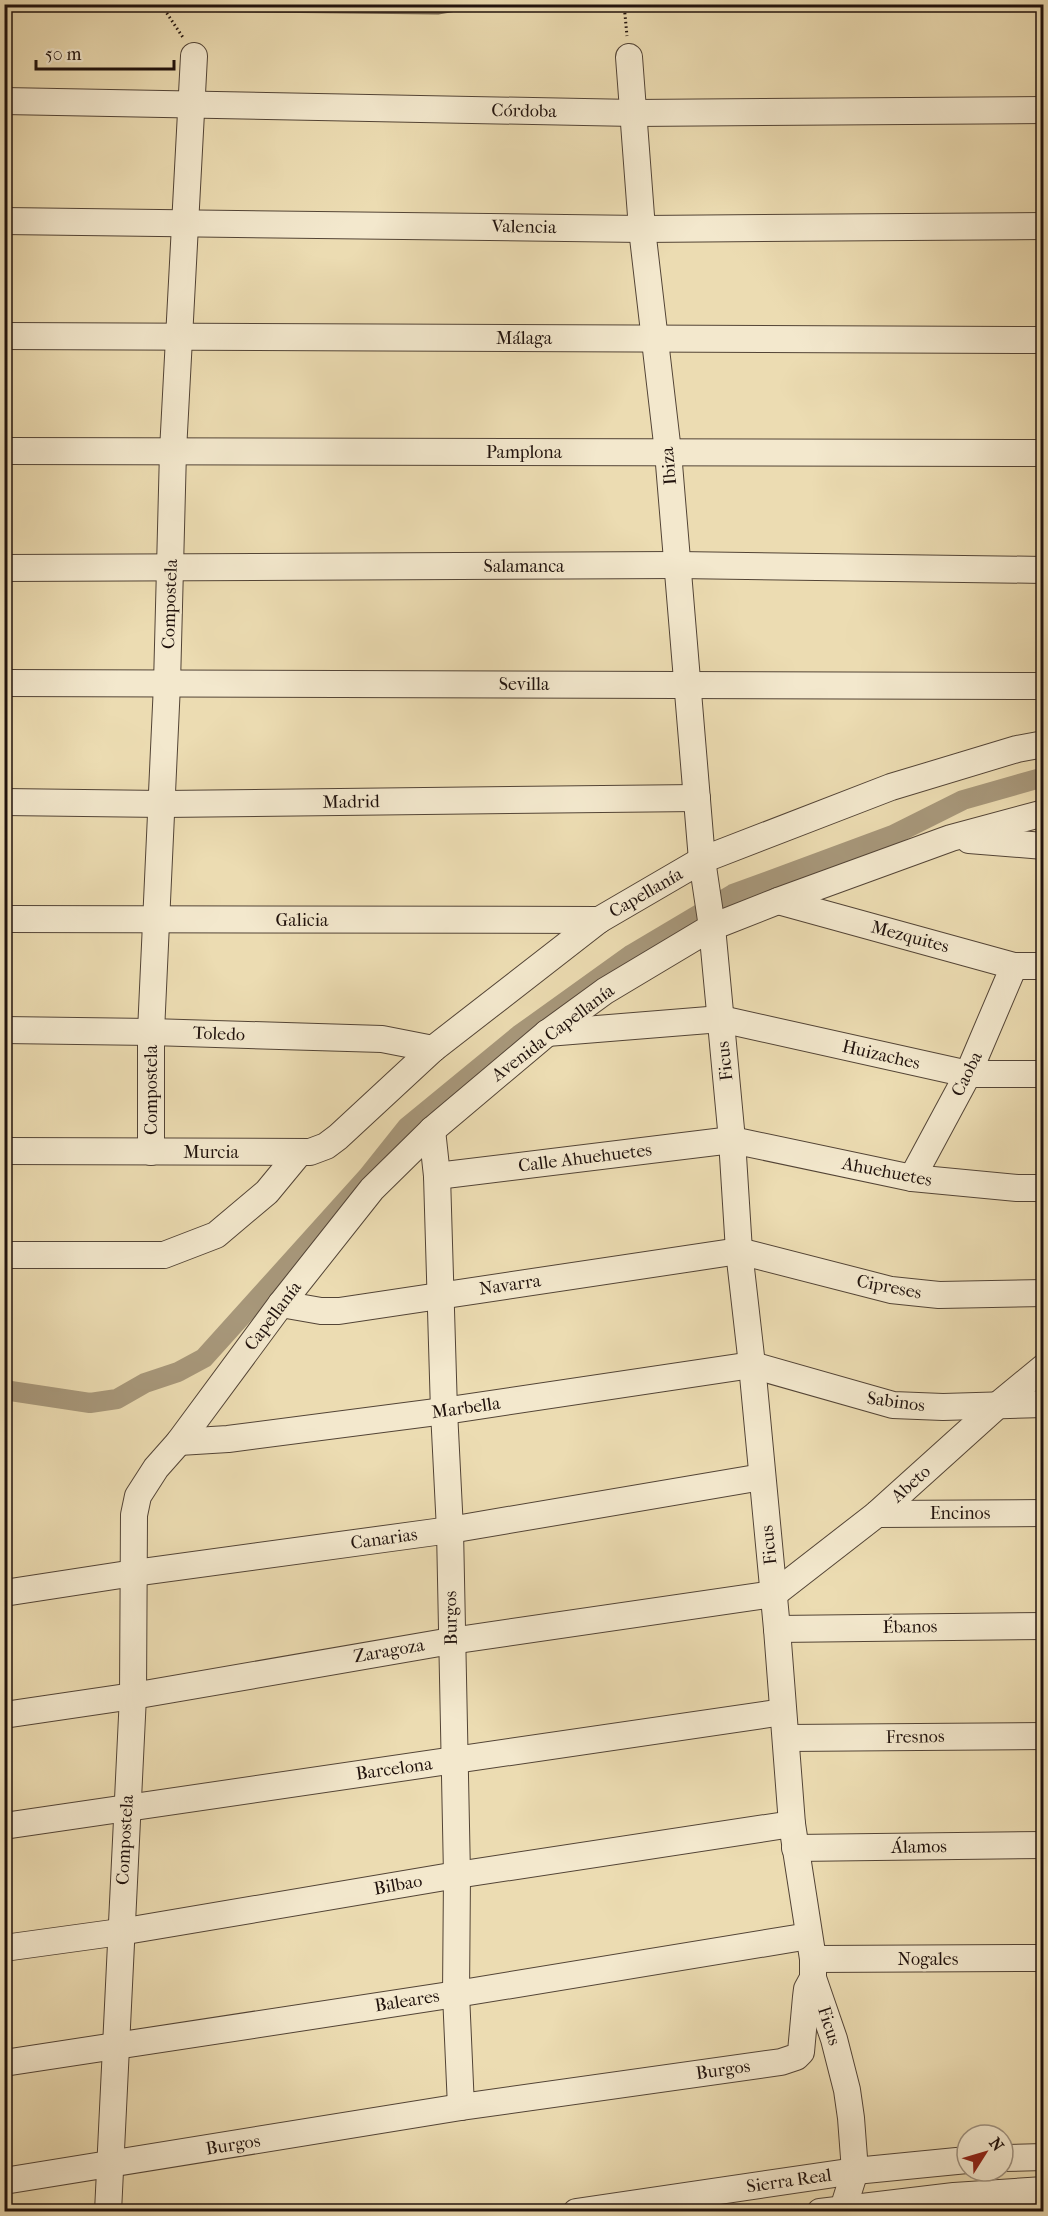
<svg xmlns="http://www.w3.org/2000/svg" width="1048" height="2216" viewBox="0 0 1048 2216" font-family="'IM FELL French Canon',serif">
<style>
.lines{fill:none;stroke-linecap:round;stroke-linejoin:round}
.stream{stroke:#71624e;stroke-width:5}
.canal{stroke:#a7977a;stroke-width:20}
.minor-casing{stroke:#534436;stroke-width:28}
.path{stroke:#20120d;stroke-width:3;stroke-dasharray:1.5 3;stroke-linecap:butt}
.minor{stroke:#f3e8cd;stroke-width:26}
.labels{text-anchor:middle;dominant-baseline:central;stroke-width:4.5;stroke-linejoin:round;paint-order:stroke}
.street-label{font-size:18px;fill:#20120d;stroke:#f3e8cd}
</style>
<rect width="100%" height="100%" fill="#ecdcb2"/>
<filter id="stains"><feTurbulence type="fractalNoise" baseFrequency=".00333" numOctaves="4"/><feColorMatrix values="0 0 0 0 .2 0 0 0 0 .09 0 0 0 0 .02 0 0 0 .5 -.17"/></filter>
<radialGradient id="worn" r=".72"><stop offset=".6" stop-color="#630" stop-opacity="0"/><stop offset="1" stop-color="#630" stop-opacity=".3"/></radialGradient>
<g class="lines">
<g class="stream">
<polyline points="540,4 601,6 606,4"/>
<polyline points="4,7 438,12 486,4"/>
</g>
<polyline class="canal" points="4,1390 90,1403 117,1399 145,1383 178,1372 204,1358 368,1176 407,1127 519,1035 632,954 733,894 893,835 963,800 1044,777"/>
<defs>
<g id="minor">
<polyline points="629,57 642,229 668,452 702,860 712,927 732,1140 739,1251 752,1365 777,1629 792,1824 813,1959 813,1978 834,2039 847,2090 851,2118 855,2171 842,2212"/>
<polyline points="4,101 634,113 1044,110"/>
<polyline points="4,221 642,229 1044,226"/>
<polyline points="4,336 1044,340"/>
<polyline points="4,451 1044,453"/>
<polyline points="4,568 678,565 1044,570"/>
<polyline points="4,683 1044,686"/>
<polyline points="4,802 163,804 697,798"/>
<polyline points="969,840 1044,846"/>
<polyline points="778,901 1014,966 1044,966"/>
<polyline points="4,919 599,920"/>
<polyline points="4,1030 151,1032 382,1039 433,1049"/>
<polyline points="547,1033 721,1019 968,1074 1044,1074"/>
<polyline points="432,1130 437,1176 444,1411 450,1530 457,1875 456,1994 461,2107"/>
<polyline points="4,1151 310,1152 326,1146 338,1137 433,1049 599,920 702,860 891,787 1017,749 1044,744"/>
<polyline points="151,1152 151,1032 167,684 173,451 194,56"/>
<polyline points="437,1176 732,1140 912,1178 1017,1188 1044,1188"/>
<polyline points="912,1178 968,1074 1014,966"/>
<polyline points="4,1255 164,1255 216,1235 267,1192 300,1152"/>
<polyline points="281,1304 321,1311 339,1311 739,1251 891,1290 939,1295 1044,1293"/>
<polyline points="179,1442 228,1439 444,1411 752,1365 893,1405 943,1407 1044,1404"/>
<polyline points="877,1514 1044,1513"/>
<polyline points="4,1593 134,1573 450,1530 762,1477"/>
<polyline points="777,1629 1044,1626"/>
<polyline points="4,1715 133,1696 451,1641 774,1594 877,1514 999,1404 1044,1367"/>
<polyline points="786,1738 1044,1736"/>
<polyline points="4,1826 783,1712"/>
<polyline points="795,1848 1044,1845"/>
<polyline points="4,1948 120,1932 457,1875 792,1824"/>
<polyline points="813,1959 1044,1958"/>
<polyline points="4,2063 456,1994 809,1936"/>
<polyline points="1003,2158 1044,2157"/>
<polyline points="4,2181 461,2107 781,2062 796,2057 801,2052 806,1997 807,1989 813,1978"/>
<polyline points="108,2212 133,1696 134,1515 138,1496 156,1468 179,1442 281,1304 372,1189 432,1130 546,1034 605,991 712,927 778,901 951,838 1044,813"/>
<polyline points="576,2212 855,2171 967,2160"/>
<polyline points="820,2212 954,2196 1044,2190"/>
</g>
</defs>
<use href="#minor" class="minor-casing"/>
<g class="path">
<polyline points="152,4 164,9 184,39"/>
<polyline points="624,4 627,36"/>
</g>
<use href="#minor" class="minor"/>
</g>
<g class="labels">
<g class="street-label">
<text transform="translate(524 111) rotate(1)">Córdoba</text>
<text transform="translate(524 227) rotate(1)">Valencia</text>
<text x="524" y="338">Málaga</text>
<text x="524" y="452">Pamplona</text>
<text transform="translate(669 466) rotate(-95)">Ibiza</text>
<text x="524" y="566">Salamanca</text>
<text transform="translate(170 604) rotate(-88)">Compostela</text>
<text x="524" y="684">Sevilla</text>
<text transform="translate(351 802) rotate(-1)">Madrid</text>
<text transform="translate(646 893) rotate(-30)">Capellanía</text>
<text x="302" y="920">Galicia</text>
<text transform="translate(910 937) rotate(15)">Mezquites</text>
<text transform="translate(553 1033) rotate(-37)">Avenida Capellanía</text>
<text transform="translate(219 1034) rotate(2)">Toledo</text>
<text transform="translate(881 1055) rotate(13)">Huizaches</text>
<text transform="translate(725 1061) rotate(-96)">Ficus</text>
<text transform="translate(967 1074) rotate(-64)">Caoba</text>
<text transform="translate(151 1090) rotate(-90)">Compostela</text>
<text x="211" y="1152">Murcia</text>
<text transform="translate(585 1158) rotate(-7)">Calle Ahuehuetes</text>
<text transform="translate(887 1172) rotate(11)">Ahuehuetes</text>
<text transform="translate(510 1285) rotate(-8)">Navarra</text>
<text transform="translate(889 1287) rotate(11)">Cipreses</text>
<text transform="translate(273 1316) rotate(-53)">Capellanía</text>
<text transform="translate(896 1402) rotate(8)">Sabinos</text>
<text transform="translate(466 1408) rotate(-8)">Marbella</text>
<text transform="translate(911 1484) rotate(-42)">Abeto</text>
<text x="960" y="1513">Encinos</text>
<text transform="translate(384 1539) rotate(-8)">Canarias</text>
<text transform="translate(769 1545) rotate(-96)">Ficus</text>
<text transform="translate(451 1618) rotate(-91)">Burgos</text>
<text transform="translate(910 1627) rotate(-1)">Ébanos</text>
<text transform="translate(389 1651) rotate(-10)">Zaragoza</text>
<text transform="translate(915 1737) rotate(-1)">Fresnos</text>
<text transform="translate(394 1769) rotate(-8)">Barcelona</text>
<text transform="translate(125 1840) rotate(-87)">Compostela</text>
<text transform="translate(919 1847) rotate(-1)">Álamos</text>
<text transform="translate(398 1885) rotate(-10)">Bilbao</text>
<text x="928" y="1959">Nogales</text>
<text transform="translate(407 2001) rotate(-9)">Baleares</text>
<text transform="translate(829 2026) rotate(72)">Ficus</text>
<text transform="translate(723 2070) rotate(-8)">Burgos</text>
<text transform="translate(233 2145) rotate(-9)">Burgos</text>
<text transform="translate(789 2181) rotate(-8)">Sierra Real</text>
</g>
</g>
<rect width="1048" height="2216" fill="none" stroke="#ecdcb2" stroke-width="24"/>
<rect x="6" y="6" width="1036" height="2204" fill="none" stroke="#20120d" stroke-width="3"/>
<rect x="12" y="12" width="1024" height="2192" fill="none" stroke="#20120d" stroke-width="1.5"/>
<g transform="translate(985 2153) rotate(53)"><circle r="28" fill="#f3e8cd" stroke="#9f9280" stroke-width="1.5"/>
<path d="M0-4.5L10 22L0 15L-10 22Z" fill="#8f2418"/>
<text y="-9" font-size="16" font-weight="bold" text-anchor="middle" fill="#20120d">N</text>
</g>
<path d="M36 60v9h138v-9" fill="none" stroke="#20120d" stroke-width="3"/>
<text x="45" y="60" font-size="18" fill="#20120d" stroke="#f3e8cd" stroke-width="4.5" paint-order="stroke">50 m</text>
<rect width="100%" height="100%" filter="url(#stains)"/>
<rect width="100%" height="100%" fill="url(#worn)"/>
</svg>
